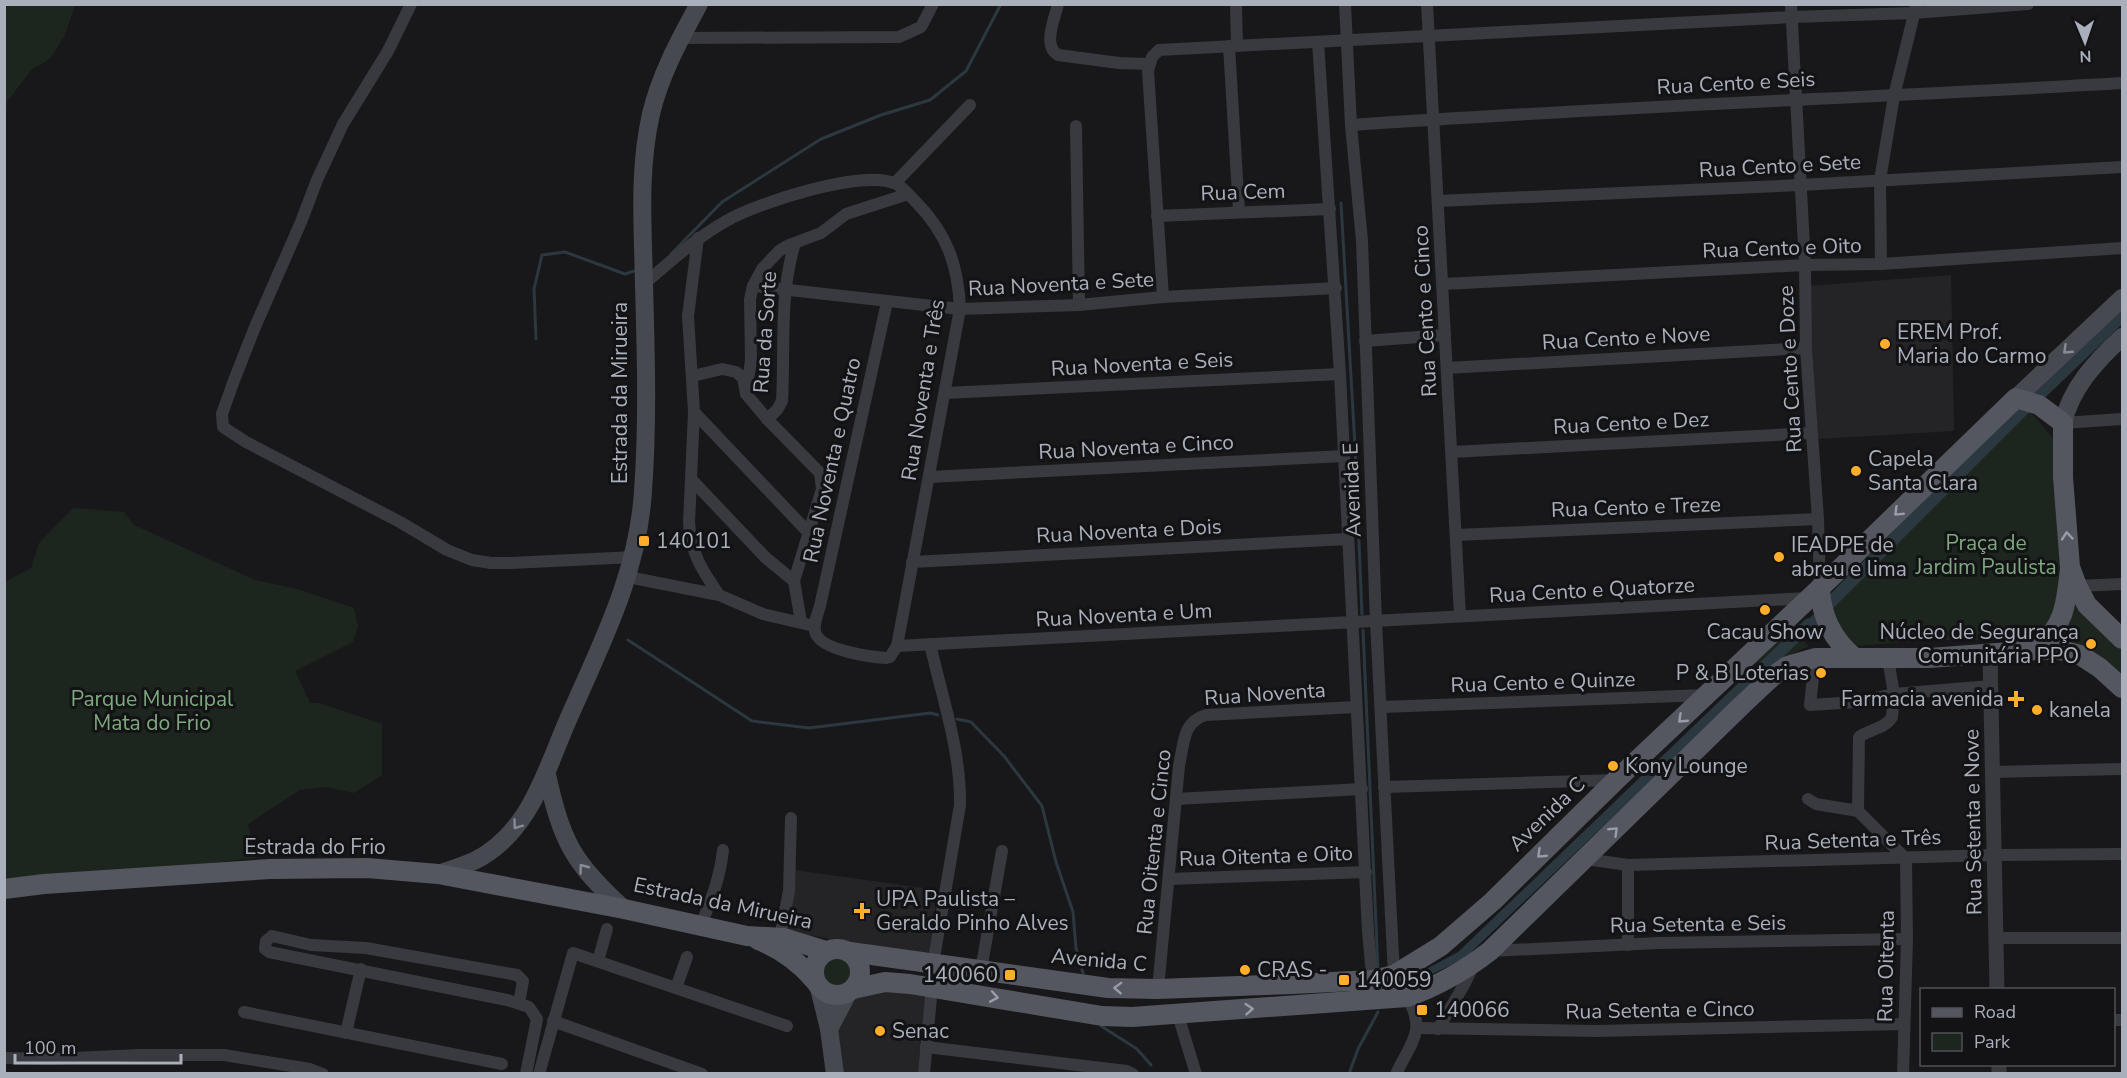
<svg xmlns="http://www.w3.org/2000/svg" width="2127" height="1078" viewBox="0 0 2127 1078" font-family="'Nunito Sans',sans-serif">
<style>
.built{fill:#242427}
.green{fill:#1d261e}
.water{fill:#2c3840}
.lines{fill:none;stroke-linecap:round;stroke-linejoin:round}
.stream{stroke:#2c3840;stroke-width:3}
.canal{stroke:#2c3840;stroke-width:12}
.minor{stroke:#383a40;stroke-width:12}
.tertiary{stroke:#383a40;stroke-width:15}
.secondary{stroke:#464950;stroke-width:18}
.primary{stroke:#54575f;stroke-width:20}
.oneway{stroke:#868b96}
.oneway2{stroke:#989da9}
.poi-dot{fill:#ffae2b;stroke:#131315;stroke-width:2}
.labels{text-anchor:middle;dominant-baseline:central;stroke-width:6;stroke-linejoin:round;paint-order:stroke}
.street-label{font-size:21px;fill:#a9afbb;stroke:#131315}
.poi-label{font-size:21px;fill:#a9afbb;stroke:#131315;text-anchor:start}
.park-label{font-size:21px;fill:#7ea87f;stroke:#131315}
</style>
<rect width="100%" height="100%" fill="#18181a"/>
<g class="built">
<polygon points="1951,275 1954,431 1818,439 1808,286"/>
<polygon points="794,870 938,890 928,957 786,931"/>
<polygon points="867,988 927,991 921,1073 840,1073 837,1024 847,1003"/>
</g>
<g class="green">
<polygon points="5,4 75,5 65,35 50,59 32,69 7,102 5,125"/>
<polygon points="2019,405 2035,417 2052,437 2060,460 2077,594 2109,637 2122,649 2122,679 2073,647 2065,635 2065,625 2045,636 2031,640 1931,640 1855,646 1842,639 1832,605 1837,583"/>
<polygon points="73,508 124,512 134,525 255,580 297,589 354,608 358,626 353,642 295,671 310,703 319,703 382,724 382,775 354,793 326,787 300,790 248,824 256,858 127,872 5,880 5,582 31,568 39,543"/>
<polygon points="1789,627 1809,646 1795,652 1765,673 1753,661"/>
<circle cx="838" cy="973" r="18"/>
</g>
<g class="water">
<polygon points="1815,613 1822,621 1802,639 1794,632"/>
<polygon points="1754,668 1763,678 1642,789 1465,958 1410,985 1384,990 1384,985 1408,979 1458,952"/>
</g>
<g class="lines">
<g class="stream">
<polyline points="1341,203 1355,446 1362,614"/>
<polyline points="671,254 722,202 821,139 881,115 930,100 966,71 1001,4"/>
<polyline points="536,339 534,289 542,255 565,252 625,274 634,271"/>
<polyline points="1363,630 1378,970"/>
<polyline points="628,640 752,721 809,728 930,713 938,715"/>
<polyline points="957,719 971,722 1004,756 1042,806 1056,862 1073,912 1076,948 1083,973"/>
<polyline points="1101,1026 1137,1049 1151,1065"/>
<polyline points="1349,1074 1358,1049 1378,1012"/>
</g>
<g class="canal">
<polyline points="1821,612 2019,414 2122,316"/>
<polyline points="1748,682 1809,624"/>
</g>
<g class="minor">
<polyline points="411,4 388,51 343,124 317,180 301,222 255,327 233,383 222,414 223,427 246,442 400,522 447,550 472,560 491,563 511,563 634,557"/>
<path d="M1058,4c-3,14 -16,42 0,51l61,8 30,1"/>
<polyline points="1236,4 1237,46"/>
<polyline points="1345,4 1351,125 1362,241 1376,622 1394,975"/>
<polyline points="1427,4 1460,616"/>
<polyline points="1791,4 1805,265 1806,348 1818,519 1820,588"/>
<polyline points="681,38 899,37 921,27 933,4"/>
<polyline points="1318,42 1340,374 1368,932 1373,985"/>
<polyline points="1229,46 1239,212"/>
<path d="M1351,125c257,-18 514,-27 771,-42"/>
<polyline points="1076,126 1079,305"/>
<polyline points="895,183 970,105"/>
<polyline points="1438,201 1800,185 2122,167"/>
<polyline points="1157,216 1330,209"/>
<path d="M698,238l-10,78 6,96 -5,111c2,31 13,47 30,72"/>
<polyline points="1881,264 1880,180 1894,96 1916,6"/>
<path d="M644,284c27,-23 53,-47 84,-64 30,-17 136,-52 168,-36 7,3 14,12 20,18 31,32 42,62 44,107l-63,337 -7,11 -4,1c-16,-1 -64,-8 -70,-24 -4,-9 2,-20 4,-28l67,-304"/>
<polyline points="1443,284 1805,265 1881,264 2122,248"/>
<polyline points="753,286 960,309 1079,305 1163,297 1336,288"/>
<polyline points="1163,297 1148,71 1152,57 1159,50 1792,17 1914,13 2028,4"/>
<polyline points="1365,341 1445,335"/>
<polyline points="1447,368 1806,348"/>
<polyline points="693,376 722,369 736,372 743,378 746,394 767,419 820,473 822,489 794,581"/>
<polyline points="945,393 1340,374"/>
<polyline points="746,394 751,360 750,299 753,286 762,269 779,251 789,245 821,233 846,214 908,194"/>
<polyline points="694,412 808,532"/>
<path d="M767,419l10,-9 5,-9c3,-53 -3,-106 13,-158"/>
<polyline points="2063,423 2122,419"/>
<polyline points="1452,452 1811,433"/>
<polyline points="929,477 1344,456"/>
<polyline points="691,479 766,558 794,581 801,622"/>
<polyline points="1456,535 1818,519"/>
<polyline points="912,562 1348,539"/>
<polyline points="628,577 719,595 763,614 814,626"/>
<polyline points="2077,586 2122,584"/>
<path d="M930,644c12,53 31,107 30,161l-27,159"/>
<polyline points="897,646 1809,598"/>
<polyline points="1815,658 1810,705 1856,702 1894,694 1991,686"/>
<polyline points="1381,707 1706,695"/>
<polyline points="1994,772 2122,769"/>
<polyline points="1384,787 1616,780"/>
<polyline points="1176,799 1362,789"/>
<polyline points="1808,799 1816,804 1858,811 1906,859 1907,939 1903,1074"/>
<path d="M1858,811l1,-74c11,-8 26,-8 33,-20l2,-23 -6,-35"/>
<polyline points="1585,859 1628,865 1995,855 2122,854"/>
<polyline points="1169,879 1366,872"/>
<path d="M700,927c11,-26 20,-49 23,-77"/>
<polyline points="780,937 789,891 791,818"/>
<polyline points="1996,938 2122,938"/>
<polyline points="1628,945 1628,865"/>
<polyline points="1490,951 1659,943 1907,939"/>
<polyline points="598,961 607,929"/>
<polyline points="981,970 1002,851"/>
<polyline points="676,988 687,957"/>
<path d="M1158,989l21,-223c5,-22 3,-44 27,-51l150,-8"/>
<polyline points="519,1003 523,981 517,975 366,948 311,945 272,936 266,941 265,949 269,952 507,1000 529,1007 537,1019 526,1074"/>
<polyline points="244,1012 502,1064"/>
<polyline points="1178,1015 1196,1074"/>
<polyline points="2114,1020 2122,1020"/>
<polyline points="553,1021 702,1074"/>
<polyline points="1418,1028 1597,1031 1904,1024"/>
<polyline points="1438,1029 1464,985 1474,964"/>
<polyline points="346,1033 361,969"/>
<polyline points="926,1047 1127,1071 1133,1074"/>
<polyline points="4,1058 52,1059 139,1055 224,1055 310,1069 323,1074"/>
<polyline points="539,1074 573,953 787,1026"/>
<polyline points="924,1074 932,986"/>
<path d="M1396,1074c15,-32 31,-43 11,-77"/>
</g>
<g class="tertiary">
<polyline points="1990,654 1997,990"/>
<polyline points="1999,1064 1999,1074"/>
</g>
<g class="secondary">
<polyline points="2016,398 2122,298"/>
<path d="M2063,423c8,-35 33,-62 59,-86"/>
<path d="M547,775c15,67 26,88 77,134"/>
<path d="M438,874c12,-4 24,-8 36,-13 55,-27 71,-88 93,-139 33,-76 71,-147 76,-231 5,-68 3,-137 1,-206 -1,-57 -6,-114 7,-171 9,-39 29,-75 48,-110"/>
<polyline points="819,988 829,1029 835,1074"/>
<polyline points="829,1029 848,993"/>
</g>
<g class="primary">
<path d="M1820,588c1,29 13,52 35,70"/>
<path d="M2037,650c28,-26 29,-45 33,-81"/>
<polyline points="4,889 44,884 270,869 367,868 438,874 624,909 747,936 784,938 826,951"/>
<path d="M758,940c23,9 41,22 57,41"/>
<circle cx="837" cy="972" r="23"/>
<polyline points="850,952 1108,988 1158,989 1292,984 1373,980 1394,975 1441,946 1493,901 1616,780 1820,588 2016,398 2039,405 2063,423 2063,477 2070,567 2077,586 2087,605 2122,639"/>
<path d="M853,989l32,-7 25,2 192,32 30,1 275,-20c31,-11 57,-26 83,-46l252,-246 30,-28 15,-11 28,-8h114l108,-8h23l20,5 20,13 22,20"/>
</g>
</g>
<defs><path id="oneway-chevron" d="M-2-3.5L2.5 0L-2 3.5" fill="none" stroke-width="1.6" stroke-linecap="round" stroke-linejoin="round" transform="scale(1.5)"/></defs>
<g class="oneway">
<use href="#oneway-chevron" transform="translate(2067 350) rotate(137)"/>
<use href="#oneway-chevron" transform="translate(517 825) rotate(126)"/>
<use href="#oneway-chevron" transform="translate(583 868) rotate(-127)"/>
</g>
<g class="oneway2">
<use href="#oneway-chevron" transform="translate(1898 512) rotate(136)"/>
<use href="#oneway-chevron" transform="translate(2067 536) rotate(-95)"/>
<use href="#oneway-chevron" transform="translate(1682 719) rotate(137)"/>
<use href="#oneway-chevron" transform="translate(1614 831) rotate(-44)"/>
<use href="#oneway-chevron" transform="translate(1541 854) rotate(136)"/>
<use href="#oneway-chevron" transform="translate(1118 988) rotate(-178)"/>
<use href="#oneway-chevron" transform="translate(994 997) rotate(10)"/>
<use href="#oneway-chevron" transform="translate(1249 1009) rotate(-4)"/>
</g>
<g class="poi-dot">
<circle cx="1885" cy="344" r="6"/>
<circle cx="1856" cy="471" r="6"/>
<rect x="638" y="535" width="12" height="12" rx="3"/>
<circle cx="1779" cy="557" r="6"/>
<circle cx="1765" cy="610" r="6"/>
<circle cx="2091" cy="644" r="6"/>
<circle cx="1821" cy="673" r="6"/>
<path d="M2013 690h6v6h6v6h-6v6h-6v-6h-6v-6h6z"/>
<circle cx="2037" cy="710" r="6"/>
<circle cx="1613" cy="766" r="6"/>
<path d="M859 902h6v6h6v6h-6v6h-6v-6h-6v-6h6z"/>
<circle cx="1245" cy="970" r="6"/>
<rect x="1004" y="969" width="12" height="12" rx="3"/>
<rect x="1338" y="974" width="12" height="12" rx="3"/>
<rect x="1416" y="1004" width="12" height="12" rx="3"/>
<circle cx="880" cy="1031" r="6"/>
</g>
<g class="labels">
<g class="street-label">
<text transform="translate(1736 83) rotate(-3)">Rua Cento e Seis</text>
<text transform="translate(1780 166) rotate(-3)">Rua Cento e Sete</text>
<text transform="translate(1243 192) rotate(-2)">Rua Cem</text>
<text transform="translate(1782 248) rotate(-2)">Rua Cento e Oito</text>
<text transform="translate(1061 284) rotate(-3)">Rua Noventa e Sete</text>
<text transform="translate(1425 311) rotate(-93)">Rua Cento e Cinco</text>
<text transform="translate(765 332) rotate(-86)">Rua da Sorte</text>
<text transform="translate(1626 338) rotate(-3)">Rua Cento e Nove</text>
<text transform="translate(1142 364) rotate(-3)">Rua Noventa e Seis</text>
<text transform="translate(1790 369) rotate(-93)">Rua Cento e Doze</text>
<text transform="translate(923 390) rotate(-81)">Rua Noventa e Três</text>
<text transform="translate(620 393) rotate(-90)">Estrada da Mirueira</text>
<text transform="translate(1631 423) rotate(-3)">Rua Cento e Dez</text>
<text transform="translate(1136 447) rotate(-3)">Rua Noventa e Cinco</text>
<text transform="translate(832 460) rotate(-78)">Rua Noventa e Quatro</text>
<text transform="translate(1352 490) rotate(-92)">Avenida E</text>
<text transform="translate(1636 507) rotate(-2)">Rua Cento e Treze</text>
<text transform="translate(1129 531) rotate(-3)">Rua Noventa e Dois</text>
<text transform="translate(1592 590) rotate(-3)">Rua Cento e Quatorze</text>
<text transform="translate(1124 615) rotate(-3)">Rua Noventa e Um</text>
<text transform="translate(1543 682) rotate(-2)">Rua Cento e Quinze</text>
<text transform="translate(1265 694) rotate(-4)">Rua Noventa</text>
<text transform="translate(1547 814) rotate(-44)">Avenida C</text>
<text transform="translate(1973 822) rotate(-91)">Rua Setenta e Nove</text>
<text transform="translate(1853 840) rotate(-2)">Rua Setenta e Três</text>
<text transform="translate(1154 842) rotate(-84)">Rua Oitenta e Cinco</text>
<text x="315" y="847">Estrada do Frio</text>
<text transform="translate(1266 856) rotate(-2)">Rua Oitenta e Oito</text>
<text transform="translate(723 903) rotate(12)">Estrada da Mirueira</text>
<text transform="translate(1698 924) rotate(-1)">Rua Setenta e Seis</text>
<text transform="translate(1099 960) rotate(5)">Avenida C</text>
<text transform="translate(1886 966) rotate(-89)">Rua Oitenta</text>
<text transform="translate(1660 1010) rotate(-1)">Rua Setenta e Cinco</text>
</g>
<g class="poi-label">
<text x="1897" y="332">EREM Prof.<tspan x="1897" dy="24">Maria do Carmo</tspan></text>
<text x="1868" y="459">Capela<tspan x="1868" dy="24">Santa Clara</tspan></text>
<text x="656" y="541">140101</text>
<text x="1791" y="545">IEADPE de<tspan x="1791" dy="24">abreu e lima</tspan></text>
<text x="1765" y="632" text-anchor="middle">Cacau Show</text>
<text x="2079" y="632" text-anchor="end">Núcleo de Segurança<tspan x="2079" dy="24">Comunitária PPO</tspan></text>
<text x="1809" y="673" text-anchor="end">P &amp; B Loterias</text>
<text x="2004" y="699" text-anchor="end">Farmacia avenida</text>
<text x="2049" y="710">kanela</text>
<text x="1625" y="766">Kony Lounge</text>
<text x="876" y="899">UPA Paulista –<tspan x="876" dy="24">Geraldo Pinho Alves</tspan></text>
<text x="1257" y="970">CRAS -</text>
<text x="998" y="975" text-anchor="end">140060</text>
<text x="1356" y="980">140059</text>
<text x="1434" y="1010">140066</text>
<text x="892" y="1031">Senac</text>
</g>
<g class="park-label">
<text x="1986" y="543">Praça de<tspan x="1986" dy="24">Jardim Paulista</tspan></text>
<text x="152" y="699">Parque Municipal<tspan x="152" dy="24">Mata do Frio</tspan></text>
</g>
</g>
<rect width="2127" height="1078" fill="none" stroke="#a9afbb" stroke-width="12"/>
<rect x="1920" y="988" width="195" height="78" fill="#131315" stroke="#4f5157" stroke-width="1.5"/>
<rect x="1932" y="1008" width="30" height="9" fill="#54575f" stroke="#4f5157" stroke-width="1.5"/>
<text x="1974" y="1018" font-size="18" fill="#a9afbb">Road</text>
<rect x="1932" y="1033" width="30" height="18" fill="#1d261e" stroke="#4f5157" stroke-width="1.5"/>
<text x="1974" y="1048" font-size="18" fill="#a9afbb">Park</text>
<g transform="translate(2085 42) rotate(178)" stroke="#131315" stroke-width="4.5" paint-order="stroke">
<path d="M0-4.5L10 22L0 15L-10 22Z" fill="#a9afbb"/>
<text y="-9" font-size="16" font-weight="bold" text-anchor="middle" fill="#a9afbb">N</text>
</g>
<path d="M15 1054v9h166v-9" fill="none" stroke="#a9afbb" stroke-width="3"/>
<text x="24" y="1054" font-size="18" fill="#a9afbb" stroke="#131315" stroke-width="4.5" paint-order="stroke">100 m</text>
</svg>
